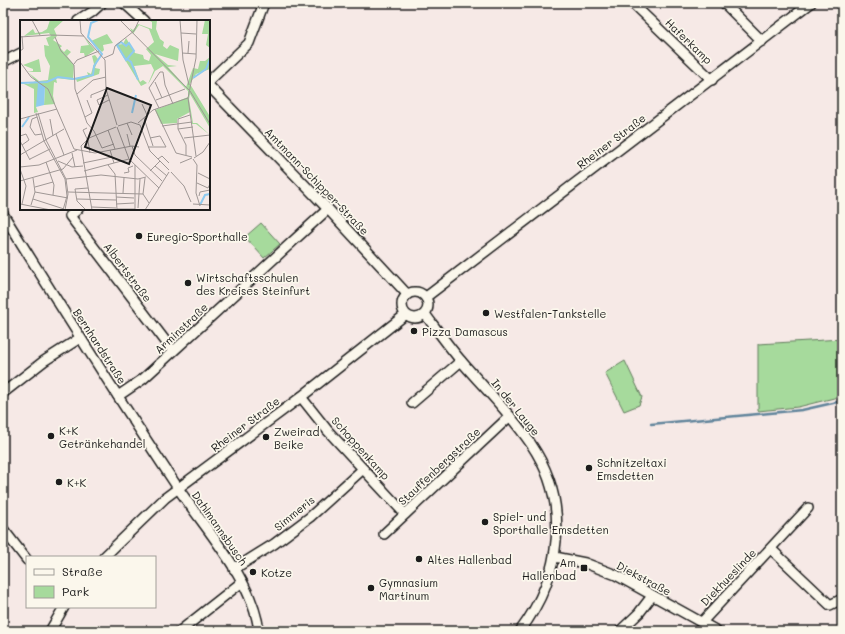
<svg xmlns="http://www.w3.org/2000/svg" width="845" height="634" viewBox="0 0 845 634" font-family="Mali,sans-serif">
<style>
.green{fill:#a6da9c;stroke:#617b5c}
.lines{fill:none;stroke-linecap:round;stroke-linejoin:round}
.stream{stroke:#61849b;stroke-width:2.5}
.minor-casing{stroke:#1c1c1c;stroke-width:12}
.minor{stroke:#fbf7ec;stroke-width:9}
.rail-casing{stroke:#1c1c1c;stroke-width:4}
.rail{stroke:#fbf7ec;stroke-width:2.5;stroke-dasharray:8;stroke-linecap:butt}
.poi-dot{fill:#1c1c1c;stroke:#fbf7ec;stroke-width:1.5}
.labels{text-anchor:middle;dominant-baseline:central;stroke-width:3.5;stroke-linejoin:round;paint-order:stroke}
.street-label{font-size:11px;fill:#1c1c1c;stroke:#fbf7ec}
.poi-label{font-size:11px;fill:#1c1c1c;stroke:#fbf7ec;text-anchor:start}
.inset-river{fill:none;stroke:#8fcaef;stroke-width:2}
.inset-road{fill:none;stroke:#9f9795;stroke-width:1}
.view{fill:#1c1c1c;fill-opacity:0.15;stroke:#1c1c1c;stroke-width:2}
.inset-edge{fill:none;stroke:#1c1c1c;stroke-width:2}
</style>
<rect width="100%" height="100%" fill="#f6e9e6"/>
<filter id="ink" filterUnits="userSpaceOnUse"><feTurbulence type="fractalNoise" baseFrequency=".025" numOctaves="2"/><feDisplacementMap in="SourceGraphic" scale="8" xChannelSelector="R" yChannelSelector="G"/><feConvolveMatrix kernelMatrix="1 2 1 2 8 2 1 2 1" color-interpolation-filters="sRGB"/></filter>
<g filter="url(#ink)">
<g class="green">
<polygon points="261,223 280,244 264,258 245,237"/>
<polygon points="842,339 842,396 798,407 758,411 758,344"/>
<polygon points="625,361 642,397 639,405 624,411 605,373"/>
</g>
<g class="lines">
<polyline class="stream" points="651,424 802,410 842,401"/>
<defs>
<g id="minor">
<polyline points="124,3 144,21"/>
<polyline points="632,3 712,80"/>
<polyline points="724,3 762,41"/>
<polyline points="78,21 92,12 102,3"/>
<polyline points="3,62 21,53"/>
<polyline points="209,81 249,43 264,3"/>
<polyline points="209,86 328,209 407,294"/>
<polyline points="78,209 70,216 173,351"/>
<path d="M3,214c57,92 115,184 175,274 28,42 75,92 81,143"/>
<circle cx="415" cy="305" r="13"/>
<polyline points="426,297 811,3"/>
<path d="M425,314c12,16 24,33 37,48 23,27 49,52 69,82 40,59 31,131 -11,187"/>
<polyline points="3,393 44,361 80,338"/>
<polyline points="118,396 143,379 328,209"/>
<polyline points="301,397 328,431 405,514"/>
<polyline points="412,403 461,361"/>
<polyline points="3,529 27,560"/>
<polyline points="384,534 510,416"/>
<polyline points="771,549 830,605 840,600"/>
<polyline points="104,557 165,498 301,397 405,315"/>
<polyline points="555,557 585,563 616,575 717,631"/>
<polyline points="234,569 274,544 310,517 363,469"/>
<polyline points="702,622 808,508"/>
<polyline points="50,631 64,607"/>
<polyline points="180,631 242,582"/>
<polyline points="620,631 639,613 652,596"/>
</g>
</defs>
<use href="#minor" class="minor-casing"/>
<use href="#minor" class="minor"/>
<defs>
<polyline id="rail" points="836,631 842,625"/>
</defs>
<use href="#rail" class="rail-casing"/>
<use href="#rail" class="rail"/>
</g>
</g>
<g class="poi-dot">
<circle cx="139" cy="236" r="4"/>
<circle cx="188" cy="283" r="4"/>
<circle cx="486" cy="313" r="4"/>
<circle cx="414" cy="331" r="4"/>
<circle cx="51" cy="436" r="4"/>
<circle cx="266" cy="437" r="4"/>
<circle cx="589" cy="468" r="4"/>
<circle cx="59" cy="482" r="4"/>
<circle cx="485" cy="522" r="4"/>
<circle cx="419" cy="559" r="4"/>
<rect x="580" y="564" width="8" height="8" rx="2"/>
<circle cx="253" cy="572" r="4"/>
<circle cx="371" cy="588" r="4"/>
</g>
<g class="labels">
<g class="street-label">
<text transform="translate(689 41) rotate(44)">Haferkamp</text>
<text transform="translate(611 141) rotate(-37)">Rheiner Straße</text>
<text transform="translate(317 181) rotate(46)">Amtmann-Schipper-Straße</text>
<text transform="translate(128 272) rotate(53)">Albertstraße</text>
<text transform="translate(181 328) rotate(-43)">Arminstraße</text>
<text transform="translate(100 346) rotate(57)">Bernhardstraße</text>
<text transform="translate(516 407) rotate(51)">In der Lauge</text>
<text transform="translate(245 424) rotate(-37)">Rheiner Straße</text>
<text transform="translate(361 448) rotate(48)">Schoppenkamp</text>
<text transform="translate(439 466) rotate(-43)">Stauffenbergstraße</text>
<text transform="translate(294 513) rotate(-39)">Simmeris</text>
<text transform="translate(220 528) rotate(55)">Dahlmannsbusch</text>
<text transform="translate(728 577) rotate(-46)">Diekhueslinde</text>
<text transform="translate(644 578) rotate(28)">Diekstraße</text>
</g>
<g class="poi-label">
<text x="147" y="236">Euregio-Sporthalle</text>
<text x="196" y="277">Wirtschaftsschulen<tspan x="196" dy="13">des Kreises Steinfurt</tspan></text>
<text x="494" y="313">Westfalen-Tankstelle</text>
<text x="422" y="331">Pizza Damascus</text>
<text x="59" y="430">K+K<tspan x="59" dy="13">Getränkehandel</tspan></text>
<text x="274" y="431">Zweirad<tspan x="274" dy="13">Beike</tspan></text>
<text x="597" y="462">Schnitzeltaxi<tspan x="597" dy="13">Emsdetten</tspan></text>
<text x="67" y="482">K+K</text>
<text x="493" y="516">Spiel- und<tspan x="493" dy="13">Sporthalle Emsdetten</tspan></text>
<text x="427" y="559">Altes Hallenbad</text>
<text x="576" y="562" text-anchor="end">Am<tspan x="576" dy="13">Hallenbad</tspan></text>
<text x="261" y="572">Kotze</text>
<text x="379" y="582">Gymnasium<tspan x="379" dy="13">Martinum</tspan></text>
</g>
</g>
<g transform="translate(20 20)">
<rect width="190" height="190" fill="#f6e9e6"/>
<path d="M30,0h14l-10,9 3,7 -4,4 9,6 -2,2 4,4 3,-3 4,3 -4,4 7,9 -1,15 -17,-2 1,5 -3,-1 -1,14 2,8 -11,1 1,-18 -9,20 2,5 -4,1v-24l-14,-7 8,2 8,-3 -7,-8 10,8 9,-1 2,-14 -5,-10 -1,-11 5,1 -3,-8 5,-2 -2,-3 -25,3 9,-7 2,4 7,-1 5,-3zM128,0h9l-1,9 4,10 4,3 -1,4 4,3 3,-4 9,4 -1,12 -23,-7 13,11 9,1 -9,1 18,20 7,-19 5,1 2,-8h5l5,-4v12l-14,5 -6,10 19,31 1,13 -20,-34 -1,5 4,24h4l13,12 -14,-11h-4l-2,-12 -13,7v4l-16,1 -6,-14 33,-13v-6l-25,-25 -8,5 -5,10 -2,3 6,-14 -3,-6 -17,2 6,16 3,-2 4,3 -6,3 -25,-41 7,-1 3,-6 9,15 8,2 1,4 5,2 2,-6 -5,-6 8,-7 -5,-13 -10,-4 -6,9 -3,-6 3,2 5,-6 14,5v-7zM185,0h5v28l-4,-3 2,-11h-6zM87,14l6,9 -10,2 1,5 -2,2 -11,-11zM64,17l11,13 -10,7 -1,-4h-4l1,-7 8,-1zM75,35l3,4 -3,9 5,1 -1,5 -22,8 -1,-3 12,-4 -1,-3 4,2 3,-10 -2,-8zM19,39l2,13h-14l6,-1v-2l-10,-4z" fill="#a6da9c"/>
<path d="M18,63l7,4 -1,18 -8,2z" fill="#8fcaef"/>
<path class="inset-river" d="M101,22l5,4 3,-3 5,8 -8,9 -9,-15zM107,39l4,3 7,18M173,58l13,-9 4,-10M0,63l27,-1 11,-5 16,2 19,-4 1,-9 8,-12 -14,-17 3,-14 7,-3M112,93l4,-18M2,107l7,-10M180,185l5,-10 5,-1"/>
<path class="inset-road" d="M12,0l8,15M60,0l1,13 24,27 1,29 11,36M100,0l70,71 20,33M160,0l3,40 6,25M161,13l15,1M0,17l30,-2 34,1M35,17l6,14 13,14 1,24 12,34 7,8 8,17 12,-4M0,31l3,-2 -1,-13M162,33l14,1M168,33l1,-12M84,38l9,-4 2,-8 19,-15 5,-11M0,42l11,15 17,12 26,60 21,4 37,-7 7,1M54,44l3,-4 22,-9M135,62l7,16M57,74l16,-14 13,-3M88,75l-11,5 2,5 10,-5M71,78v-3l15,-6M136,80l29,-11M122,84l5,11M139,88l-10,-20 11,-16h3l2,13 8,19M135,89l21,44 16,4M16,93l8,28 21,38 2,17 -4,14M18,93l8,27 20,39 2,15 -3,16M17,97l-5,2 -2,8 5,8 7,-1M65,97l7,-4 -5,-13M124,98l9,28M0,99l37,-10M30,99l3,17M107,103l5,12M118,103l15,-13 35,-12M98,106l13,-4 9,3 10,26 19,19M142,106l30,-4M97,107l12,32 30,29M67,108l-4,2 5,11 2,12M158,109l15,-2M88,110l7,19M36,114l8,21M107,114l3,12M0,116l6,-2 3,6 -7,5M164,118l26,-3M0,121l10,19M112,126l3,9 27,26M128,127h18l-6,-11 -10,2M90,130l4,13M52,133l3,14M0,135l44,-26M166,135v-10l-8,-16v-10l12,-4M176,136l-8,-58 8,-40 1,-38M174,138l9,-6 7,-10M10,139l20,-10M138,139l4,-3 7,7M173,139l4,6 -1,28 4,13M38,141l14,6 11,-1M26,142l8,23 -1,10M63,143l29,-6M160,143l12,-5M88,145l7,9 2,36M115,145v45M135,146l12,10M0,147l19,-2 38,-15M0,149l6,17 -4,18M64,151l45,-12M130,151l10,-10M151,152l13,14 7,16M104,153l5,-1 -1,-4 5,-2M178,153l12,6M125,158l-2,16 6,9M46,159l35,-4 37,4 8,-2M0,161l43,-12 10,-12M177,163l11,5 2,-4M15,167l18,-5M15,172l33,6M48,172l75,2M103,173l1,-15M179,176l1,-4 10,-2M96,177l18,1M13,179l31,10M57,179l39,1M0,184l31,6M96,184l18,-1M173,184l17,1M11,185l4,-13 -2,-14M72,187l24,1M118,188l2,-29M97,189h18M66,190l-9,-9 -2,-12 13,-1M72,190l-11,-64 8,-8 27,-11M125,190l24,-38"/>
<path class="view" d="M87,68l44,17 -22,59 -44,-17z"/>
<rect width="190" height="190" class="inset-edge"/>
</g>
<rect width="845" height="634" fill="none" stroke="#fbf7ec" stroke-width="16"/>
<rect x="8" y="8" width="829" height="618" fill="none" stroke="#1c1c1c" stroke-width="1.5" filter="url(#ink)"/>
<rect x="26" y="556" width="130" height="52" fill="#fbf7ec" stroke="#a29f99"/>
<rect x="34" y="569" width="20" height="6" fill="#fbf7ec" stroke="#a29f99"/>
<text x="62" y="576" font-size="12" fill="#1c1c1c">Straße</text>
<rect x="34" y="586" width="20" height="12" fill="#a6da9c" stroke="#a29f99"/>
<text x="62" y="596" font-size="12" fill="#1c1c1c">Park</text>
</svg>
